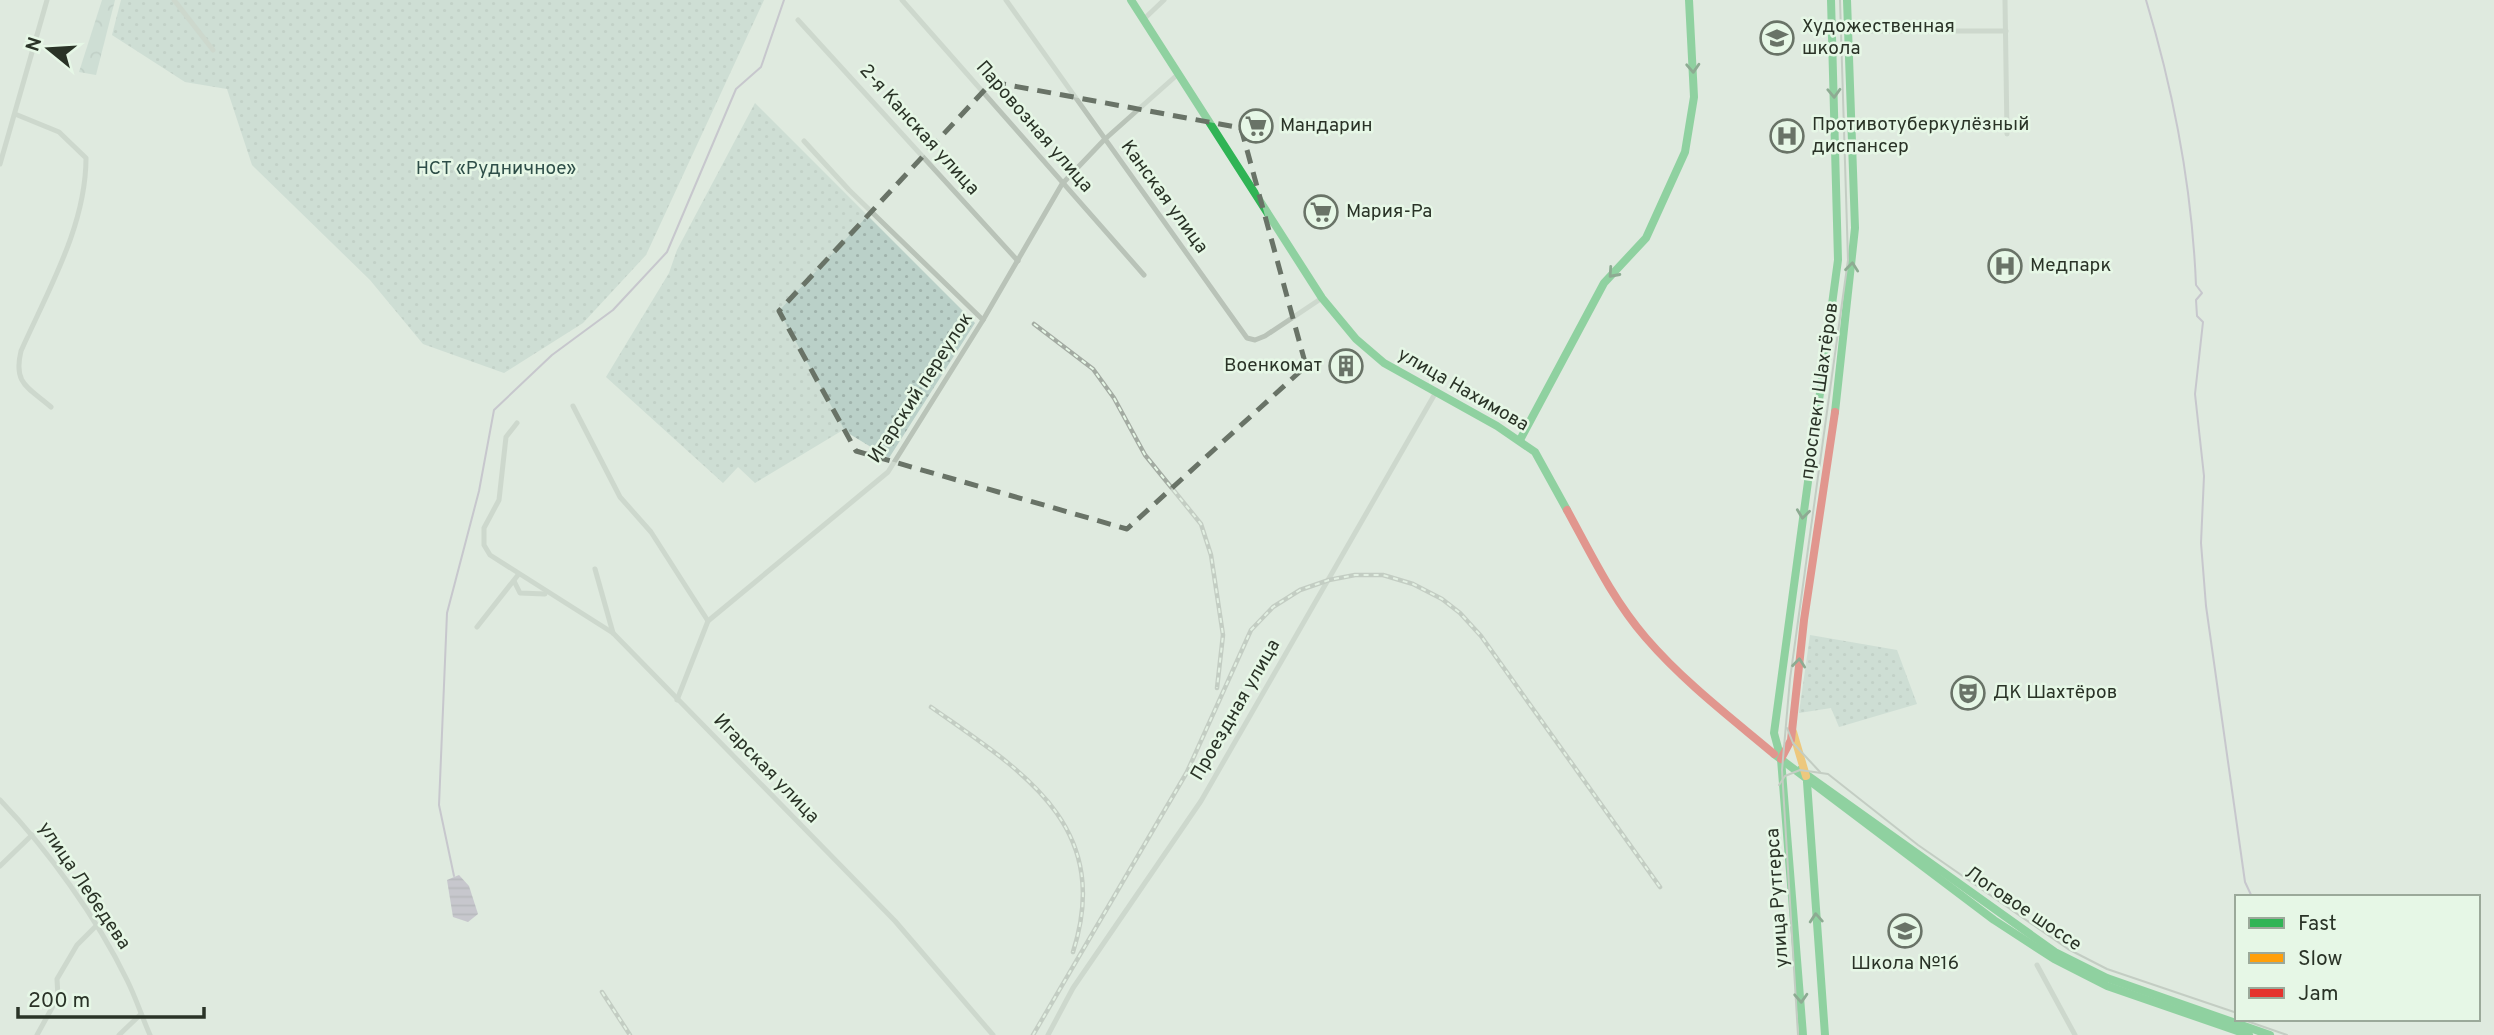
<svg xmlns="http://www.w3.org/2000/svg" width="2494" height="1035" viewBox="0 0 2494 1035" font-family="Overpass,sans-serif">
<style>
.forest{fill:url(#forest-crowns)}
.park{fill:url(#park-dots)}
.water{fill:url(#water-rules)}
.lines{fill:none;stroke-linecap:round;stroke-linejoin:round}
.stream{stroke:#aa9eb8;stroke-width:2}
.street{stroke:#b9c3b8;stroke-width:5}
.fast{stroke:#30b455;stroke-width:8}
.slow{stroke:#ff9f0a;stroke-width:8}
.jam{stroke:#e5322d;stroke-width:8}
.tram{stroke:#a3aba2;stroke-width:2}
.rail-casing{stroke:#a3aba2;stroke-width:4.5}
.rail{stroke:#e6f7e6;stroke-width:2;stroke-dasharray:5;stroke-linecap:butt}
.oneway{stroke:#2c6037}
.marked{fill:none;stroke:#697367;stroke-width:5;stroke-dasharray:14 9;stroke-linejoin:round}
.labels{text-anchor:middle;dominant-baseline:central;stroke-width:5;stroke-linejoin:round;paint-order:stroke}
.poi-label{font-size:19px;fill:#2a3327;stroke:#e6f7e6;text-anchor:start}
.street-label{font-size:19px;fill:#2a3327;stroke:#e6f7e6}
.park-label{font-size:19px;fill:#2e4e48;stroke:#e6f7e6}
</style>
<defs>
<pattern id="forest-crowns" width="20" height="18" patternUnits="userSpaceOnUse" patternTransform="scale(1.75)"><rect width="20" height="18" fill="#bad0c8"/><path d="M2 6a3 3 0 1 1 6 0M12 15a3 3 0 1 1 6 0" fill="none" stroke="#a0b3ac"/></pattern>
<pattern id="park-dots" width="8" height="8" patternUnits="userSpaceOnUse" patternTransform="scale(1.75)"><rect width="8" height="8" fill="#bad0c8"/><path d="M2 2h.1M6 6h.1" fill="none" stroke="#a0b3ac" stroke-width="1.8" stroke-linecap="round"/></pattern>
<pattern id="water-rules" width="6" height="5" patternUnits="userSpaceOnUse" patternTransform="scale(1.75)"><rect width="6" height="5" fill="#aa9eb8"/><path d="M0 2.5h6" fill="none" stroke="#8b8196"/></pattern>
</defs>
<rect width="100%" height="100%" fill="#dfeadf"/>
<polygon class="forest" points="102,0 115,0 96,75 79,72"/>
<g class="park">
<polygon points="121,0 764,0 646,255 583,323 504,373 423,344 370,280 252,165 227,89 185,82 112,35"/>
<polygon points="755,103 975,323 889,458 843,430 755,483 738,467 723,483 606,377 669,273 677,250"/>
<polygon points="1810,635 1897,650 1917,704 1839,727 1831,708 1799,713"/>
</g>
<polygon class="water" points="459,875 469,886 478,914 468,922 453,917 447,880"/>
<g class="lines">
<g class="stream">
<path d="M2146,0c28,93 46,188 50,285l6,8 -6,7 1,16 6,6 -8,72 9,82 -3,67 5,63 39,276 7,15"/>
<polyline points="454,876 439,805 447,613 479,491 494,410 552,355 613,310 667,252 736,89 761,67 784,0"/>
</g>
<g class="street">
<polyline points="174,0 213,50"/>
<polyline points="902,0 1144,275"/>
<polyline points="1006,0 1247,338 1255,340 1265,336 1322,298"/>
<polyline points="2005,0 2007,134"/>
<polyline points="1144,19 1164,0"/>
<polyline points="798,20 1018,261"/>
<polyline points="1848,31 2006,31"/>
<path d="M15,114l44,18 27,26c0,68 -38,132 -65,193 -8,33 7,36 30,56"/>
<polyline points="804,141 849,190 983,320"/>
<polyline points="0,164 47,0"/>
<polyline points="573,406 620,497 651,532 708,621"/>
<polyline points="517,423 506,437 499,500 484,528 484,545 490,555 613,633 895,921 993,1035"/>
<polyline points="595,569 613,633"/>
<polyline points="514,581 520,593 545,594"/>
<polyline points="477,627 518,575"/>
<polyline points="677,700 708,621 888,472 983,320 1062,184 1104,140 1177,75"/>
<path d="M0,800c48,50 97,118 127,180 9,18 15,37 23,55"/>
<polyline points="0,866 32,835"/>
<polyline points="2037,965 2075,1035"/>
<polyline points="37,1035 58,997 57,979 77,945 96,926"/>
<polyline points="119,1035 141,1014"/>
<polyline points="1048,1035 1073,988 1201,801 1436,392"/>
</g>
<g class="fast">
<polyline points="1131,0 1322,298 1356,339 1384,363 1497,426 1535,452 1567,510"/>
<polyline points="1835,412 1855,228 1847,0"/>
<polyline points="1520,440 1604,283 1646,238 1685,152 1694,97 1689,0"/>
<polyline points="1774,754 1994,920 2054,959 2107,986 2249,1035"/>
<polyline points="1781,759 1803,1035"/>
<polyline points="1781,759 1774,733 1838,260 1831,0"/>
<polyline points="1800,770 2055,952 2107,978 2270,1035"/>
<polyline points="1807,782 1825,1035"/>
</g>
<polyline class="slow" points="1793,732 1806,776"/>
<g class="jam">
<path d="M1567,510c24,44 46,90 79,128 38,44 84,79 128,116"/>
<polyline points="1781,759 1791,740 1804,620 1835,412"/>
</g>
<g class="tram">
<polyline points="1787,728 1793,743 1820,772"/>
<polyline points="1779,785 1785,776 1800,770 1828,774 1918,845 2068,949 2107,969 2237,1013"/>
<polyline points="2241,1019 2287,1035"/>
<polyline points="1798,1035 1782,770 1790,679 1848,260 1840,0"/>
</g>
<defs>
<g id="rail">
<polyline points="1034,324 1093,369 1114,398 1145,455 1201,524 1211,555 1223,635 1217,688"/>
<path d="M931,707c89,63 183,117 142,245"/>
<polyline points="602,992 630,1035"/>
<polyline points="1033,1035 1187,772 1251,630 1273,607 1300,590 1329,580 1355,575 1383,575 1413,584 1442,599 1460,613 1481,636 1660,887"/>
</g>
</defs>
<use href="#rail" class="rail-casing"/>
<use href="#rail" class="rail"/>
</g>
<defs><path id="oneway-chevron" d="M-2-3.5L2.5 0L-2 3.5" fill="none" stroke-width="1.6" stroke-linecap="round" stroke-linejoin="round" transform="scale(1.75)"/></defs>
<g class="oneway">
<use href="#oneway-chevron" transform="translate(1693 68) rotate(87)"/>
<use href="#oneway-chevron" transform="translate(1834 93) rotate(88)"/>
<use href="#oneway-chevron" transform="translate(1852 267) rotate(-84)"/>
<use href="#oneway-chevron" transform="translate(1613 273) rotate(132)"/>
<use href="#oneway-chevron" transform="translate(1803 514) rotate(97)"/>
<use href="#oneway-chevron" transform="translate(1799 663) rotate(-84)"/>
<use href="#oneway-chevron" transform="translate(1816 918) rotate(-94)"/>
<use href="#oneway-chevron" transform="translate(1801 998) rotate(87)"/>
</g>
<path d="M0 0H2494V1035H0ZM992,82l249,46 65,238 -179,163 -271,-78 -77,-140z" fill="#dfeadf" fill-opacity=".55" fill-rule="evenodd"/>
<path class="marked" d="M992,82l249,46 65,238 -179,163 -271,-78 -77,-140z"/>
<defs>
<symbol id="school-ring" viewBox="-11 -11 22 22"><circle r="9.5" fill="#e6f7e6" stroke="#697367" stroke-width="1.5"/><path d="M0-5L7-2L0 1L-7-2ZM-4 1L0 2.5L4 1V4Q0 6-4 4Z" fill="#697367"/></symbol>
<symbol id="supermarket-ring" viewBox="-11 -11 22 22"><circle r="9.5" fill="#e6f7e6" stroke="#697367" stroke-width="1.5"/><path d="M-6-5.5h2.5l.6 2H6L4.5 2H-2.5L-4.4-4H-6ZM-1.5 3.2a1.3 1.3 0 1 0 .1 0ZM3 3.2a1.3 1.3 0 1 0 .1 0Z" fill="#697367"/></symbol>
<symbol id="hospital-ring" viewBox="-11 -11 22 22"><circle r="9.5" fill="#e6f7e6" stroke="#697367" stroke-width="1.5"/><path d="M-5-5h3v3.5h4V-5h3V5h-3V1.5h-4V5h-3Z" fill="#697367"/></symbol>
<symbol id="building-ring" viewBox="-11 -11 22 22"><circle r="9.5" fill="#e6f7e6" stroke="#697367" stroke-width="1.5"/><path d="M-4-6H4V6H1V3H-1V6H-4ZM-2.5-4.3h1.7v1.8h-1.7ZM.8-4.3h1.7v1.8H.8ZM-2.5-1h1.7V.8h-1.7ZM.8-1h1.7V.8H.8Z" fill="#697367"/></symbol>
<symbol id="theatre-ring" viewBox="-11 -11 22 22"><circle r="9.5" fill="#e6f7e6" stroke="#697367" stroke-width="1.5"/><path d="M-5-5.5Q0-4 5-5.5V0Q5 5 0 6Q-5 5-5 0ZM-3.3-2.5H-1v1.5H-3.3ZM1-2.5H3.3v1.5H1ZM-2.8 1Q0 5.5 2.8 1Z" fill="#697367"/></symbol>
</defs>
<g fill-rule="evenodd">
<use href="#school-ring" x="1758" y="19" width="38" height="38"/>
<use href="#supermarket-ring" x="1237" y="107" width="38" height="38"/>
<use href="#hospital-ring" x="1768" y="117" width="38" height="38"/>
<use href="#supermarket-ring" x="1302" y="193" width="38" height="38"/>
<use href="#hospital-ring" x="1986" y="247" width="38" height="38"/>
<use href="#building-ring" x="1327" y="347" width="38" height="38"/>
<use href="#theatre-ring" x="1949" y="674" width="38" height="38"/>
<use href="#school-ring" x="1886" y="912" width="38" height="38"/>
</g>
<g class="labels">
<g class="poi-label">
<text x="1802" y="27">Художественная<tspan x="1802" dy="22">школа</tspan></text>
<text x="1812" y="125">Противотуберкулёзный<tspan x="1812" dy="22">диспансер</tspan></text>
<text x="1280" y="126">Мандарин</text>
<text x="1346" y="212">Мария-Ра</text>
<text x="2030" y="266">Медпарк</text>
<text x="1322" y="366" text-anchor="end">Военкомат</text>
<text x="1993" y="693">ДК Шахтёров</text>
<text x="1905" y="964" text-anchor="middle">Школа №16</text>
</g>
<g class="street-label">
<text transform="translate(1034 127) rotate(49)">Паровозная улица</text>
<text transform="translate(919 130) rotate(48)">2-я Канская улица</text>
<text transform="translate(1164 197) rotate(54)">Канская улица</text>
<text transform="translate(921 388) rotate(-57)">Игарский переулок</text>
<text transform="translate(1463 390) rotate(30)">улица Нахимова</text>
<text transform="translate(1820 391) rotate(-82)">проспект Шахтёров</text>
<text transform="translate(1236 710) rotate(-60)">Проездная улица</text>
<text transform="translate(766 769) rotate(46)">Игарская улица</text>
<text transform="translate(84 886) rotate(56)">улица Лебедева</text>
<text transform="translate(1778 898) rotate(-94)">улица Рутгерса</text>
<text transform="translate(2023 909) rotate(34)">Логовое шоссе</text>
</g>
<g class="park-label">
<text x="496" y="169">НСТ «Рудничное»</text>
</g>
</g>
<rect x="2235" y="895" width="245" height="126" fill="#e6f7e6" stroke="#9ba99a" stroke-width="2"/>
<rect x="2249" y="918" width="35" height="10" fill="#30b455" stroke="#9ba99a" stroke-width="2"/>
<text x="2298" y="930" font-size="21" fill="#2a3327">Fast</text>
<rect x="2249" y="953" width="35" height="10" fill="#ff9f0a" stroke="#9ba99a" stroke-width="2"/>
<text x="2298" y="965" font-size="21" fill="#2a3327">Slow</text>
<rect x="2249" y="988" width="35" height="10" fill="#e5322d" stroke="#9ba99a" stroke-width="2"/>
<text x="2298" y="1000" font-size="21" fill="#2a3327">Jam</text>
<g transform="translate(49 49) rotate(288)" stroke="#e6f7e6" stroke-width="5" paint-order="stroke">
<path d="M0-5L12 26L0 18L-12 26Z" fill="#2a3327"/>
<text y="-10" font-size="19" font-weight="bold" text-anchor="middle" fill="#2a3327">N</text>
</g>
<path d="M18 1007v10h186v-10" fill="none" stroke="#2a3327" stroke-width="3.5"/>
<text x="28" y="1007" font-size="21" fill="#2a3327" stroke="#e6f7e6" stroke-width="5" paint-order="stroke">200 m</text>
</svg>
